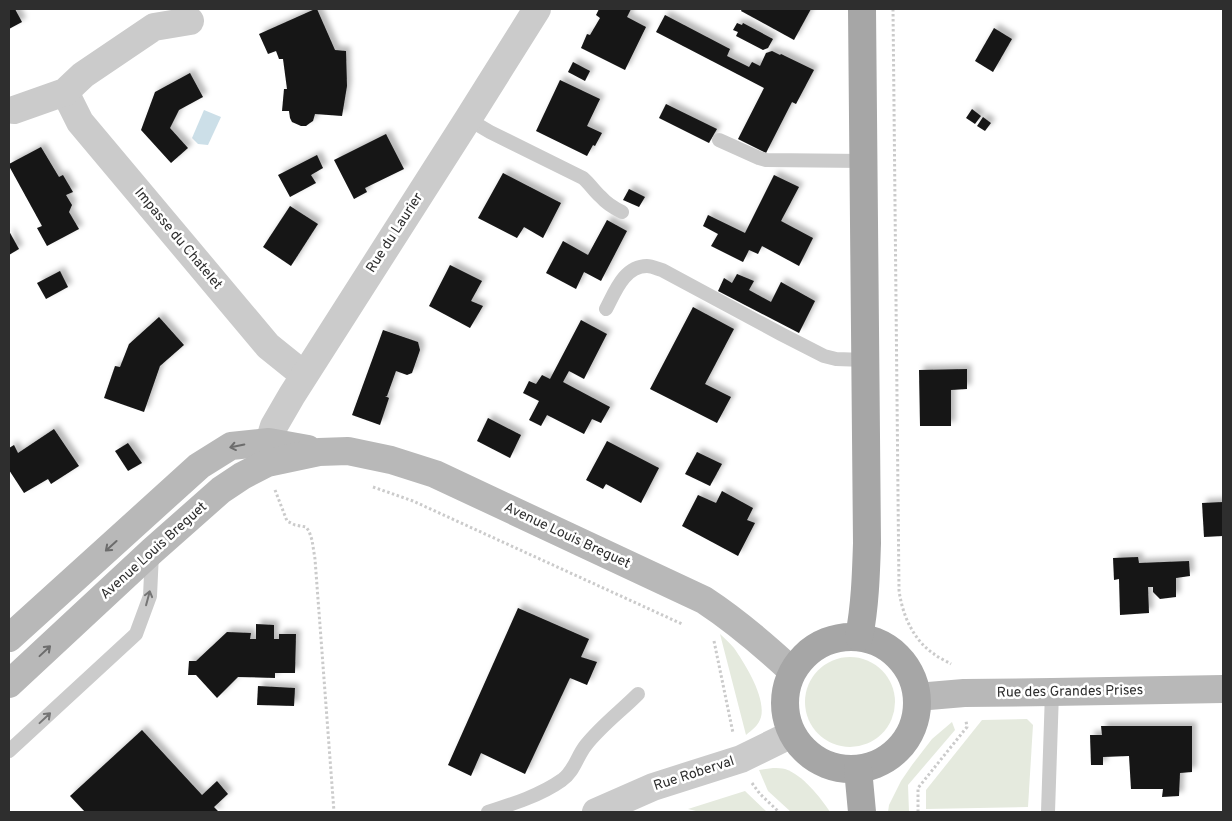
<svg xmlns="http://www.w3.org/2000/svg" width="1232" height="821" viewBox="0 0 1232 821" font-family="Overpass,sans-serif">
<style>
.green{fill:#e5eade}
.water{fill:#ccdfe8}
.building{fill:#151515;filter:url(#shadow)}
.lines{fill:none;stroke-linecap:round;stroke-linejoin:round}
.path{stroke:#cbcbcb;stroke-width:3;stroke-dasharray:2.5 2.5;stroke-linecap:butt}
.lane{stroke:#cbcbcb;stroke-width:14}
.street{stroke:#cbcbcb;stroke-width:28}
.secondary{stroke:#b8b8b8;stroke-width:28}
.primary{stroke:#a6a6a6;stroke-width:28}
.oneway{stroke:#6c6c6c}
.oneway2{stroke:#757575}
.labels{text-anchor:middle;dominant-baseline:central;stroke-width:5;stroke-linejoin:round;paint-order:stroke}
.street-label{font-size:14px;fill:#2e2e2e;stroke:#fff}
</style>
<defs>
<filter id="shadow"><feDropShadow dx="4.5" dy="-4.5" stdDeviation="2.5" flood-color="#0004"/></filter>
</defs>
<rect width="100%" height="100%" fill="#fff"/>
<g class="green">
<path d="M720,634c5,5 10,9 14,14 11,16 32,49 27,69 -2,8 -9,13 -15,18z"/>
<circle cx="850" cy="702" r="45"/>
<polygon points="1027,719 1033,725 1028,807 926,809 926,790 982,720"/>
<polygon points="952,722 955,730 908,785 909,812 888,812 889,805 901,781 912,765 932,739"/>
<path d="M773,768c4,0 9,0 12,1 18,6 35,28 45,43h-39l-23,-21 -9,-21z"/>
<polygon points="745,791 767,812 700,812 688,809"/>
</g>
<polygon class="water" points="204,110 221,117 208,145 198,144 192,138"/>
<g class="building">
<polygon points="9,9 15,9 22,22 9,29"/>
<polygon points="315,9 317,9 335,50 346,51 347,86 342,116 315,114 313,121 310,123 306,126 301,126 292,122 290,118 289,111 282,111 284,89 287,89 283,59 279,59 276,51 268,54 259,34"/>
<polygon points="599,9 631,9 627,17 646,27 625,70 581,48 587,34 590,35 600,18 596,15"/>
<polygon points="742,9 811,9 794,40 741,11"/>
<polygon points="665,15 730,49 727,56 749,67 752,62 760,66 766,53 772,51 780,55 781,54 814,70 796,104 792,102 766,153 738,139 764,88 656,32"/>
<polygon points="737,23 742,25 743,23 773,39 768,48 763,50 736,36 738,32 733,30"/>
<polygon points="994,28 1012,39 993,72 975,61"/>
<polygon points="573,62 590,71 585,81 568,72"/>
<polygon points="190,73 203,97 179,110 170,128 188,148 171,163 141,130 155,92"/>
<polygon points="560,80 600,99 587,126 602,133 595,146 593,145 587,156 536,131"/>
<polygon points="666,104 717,129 709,143 659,118"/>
<polygon points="972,109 981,116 975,124 966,118"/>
<polygon points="983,117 991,123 985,131 977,126"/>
<polygon points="386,134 404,169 365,188 367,192 354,199 334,160"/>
<polygon points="41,147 59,177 63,175 73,192 66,195 72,205 69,212 79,229 47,246 37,228 42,226 9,166 9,164"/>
<polygon points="317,155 323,168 311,175 316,183 290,197 278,175"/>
<polygon points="503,173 561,203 543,238 524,227 517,238 478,218"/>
<polygon points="774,175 799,187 781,221 813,238 799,266 762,246 758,254 749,250 743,262 711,246 718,234 703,226 708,215 745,233"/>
<polygon points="629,189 645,197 639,207 623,200"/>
<polygon points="290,206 318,224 291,266 263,247"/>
<polygon points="607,220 627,231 601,281 584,272 576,289 546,273 563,241 588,255"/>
<polygon points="9,231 19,249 9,255"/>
<polygon points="450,265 482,281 471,301 483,306 470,328 429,306"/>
<polygon points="60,271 68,287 46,299 37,283"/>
<polygon points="737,274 754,281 749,290 771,302 781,282 815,301 799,333 718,291 724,278 732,283"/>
<polygon points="693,307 734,329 705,384 731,397 717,423 650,389"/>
<polygon points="159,317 184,345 160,366 144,412 104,398 115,366 120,367 129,344"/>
<polygon points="581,320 607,334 584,379 569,371 563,382 610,407 601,423 592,419 584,434 547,415 541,426 529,420 539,401 523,393 529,381 536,384 542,375 550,379"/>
<polygon points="383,330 418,342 420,350 412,373 407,375 396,371 387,396 385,396 389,398 380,425 352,415"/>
<polygon points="967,369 967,389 951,390 951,426 920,426 919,370"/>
<polygon points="488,418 521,435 510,458 477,441"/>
<polygon points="54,429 79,466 51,484 48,479 24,493 9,470 9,448 14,445 18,453"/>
<polygon points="607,441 659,468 641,503 606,484 603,489 586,480"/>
<polygon points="128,443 142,463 128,471 115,451"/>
<polygon points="697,452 722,464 710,486 685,474"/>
<polygon points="722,491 753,508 747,520 755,523 738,556 682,526 698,495 716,503"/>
<polygon points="1223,502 1223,536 1204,537 1202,503"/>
<polygon points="1138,557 1139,563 1189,561 1190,576 1176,578 1176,597 1160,599 1153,592 1153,587 1148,587 1149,613 1120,615 1119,579 1114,580 1113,558"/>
<polygon points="518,608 589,639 581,657 597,662 587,685 570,678 525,774 481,753 471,776 448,765"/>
<polygon points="256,624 274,625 274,639 279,639 279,634 296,634 295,673 275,673 275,678 238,677 217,698 196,675 188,675 189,661 196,661 227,632 251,633 250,639 256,639"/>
<polygon points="258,686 295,688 294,706 257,705"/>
<polygon points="1101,726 1192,726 1192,772 1180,773 1179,796 1162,797 1163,789 1131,789 1129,756 1103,757 1103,765 1091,765 1090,735 1102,735"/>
<polygon points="142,730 202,795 217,781 228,794 214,807 219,812 85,812 70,796"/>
</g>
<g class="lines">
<g class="path">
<path d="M893,9l6,581c3,24 14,50 35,64 5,4 12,7 17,10"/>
<polyline points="373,487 413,501 682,624"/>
<polyline points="275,490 287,521 295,525 306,527 309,531 312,540 315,559 334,812"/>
<polyline points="714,641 733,733"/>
<polyline points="752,783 760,794 779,812"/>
<polyline points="918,812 918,788 967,727 966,721"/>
</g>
<g class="lane">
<path d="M468,119l22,13 93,46c7,6 11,13 18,19 6,7 13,11 21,15"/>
<polyline points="719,140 759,158 766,160 863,161"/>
<path d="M606,309c9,-17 18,-43 41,-43 5,0 11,3 15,4l119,64 43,22 12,3 29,1"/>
<polyline points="9,751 136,634 150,596 152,553"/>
<path d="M488,812c25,-8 53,-17 74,-32 12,-8 15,-24 24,-35 15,-19 35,-34 52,-51"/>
<polyline points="1048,812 1052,692"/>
</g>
<g class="street">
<polyline points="65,92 80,122 268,346 304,375"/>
<polyline points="14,110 65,92 83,75 154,27 190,21"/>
<polyline points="267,463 269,442 274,426 292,395 468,119 537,9"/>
<polyline points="596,812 653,787 741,759 792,734"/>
</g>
<g class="secondary">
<polyline points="9,638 199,466 231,446 269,442 308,449"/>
<path d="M9,684l143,-133 69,-61 21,-14 25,-13 52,-11 29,-1 43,9 44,14 269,126c32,21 60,45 88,71"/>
<polyline points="917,697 964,693 1052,692 1223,689"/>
</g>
<g class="primary">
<circle cx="851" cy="703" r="66"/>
<path d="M859,637c6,-31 7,-62 8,-94l-5,-534"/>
<polyline points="858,769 862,812"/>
</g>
</g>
<defs><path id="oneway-shaft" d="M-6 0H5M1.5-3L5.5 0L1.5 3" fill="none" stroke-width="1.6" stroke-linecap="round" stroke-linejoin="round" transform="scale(1.25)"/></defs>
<g class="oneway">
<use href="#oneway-shaft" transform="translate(237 446) rotate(168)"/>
<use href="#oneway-shaft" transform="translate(111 546) rotate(138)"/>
<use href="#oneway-shaft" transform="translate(45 651) rotate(-43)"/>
</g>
<g class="oneway2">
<use href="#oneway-shaft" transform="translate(148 598) rotate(-75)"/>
<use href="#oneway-shaft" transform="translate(45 718) rotate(-43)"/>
</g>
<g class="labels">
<g class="street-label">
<text transform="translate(395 233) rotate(-57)">Rue du Laurier</text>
<text transform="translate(178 239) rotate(50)">Impasse du Chatelet</text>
<text transform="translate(567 536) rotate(25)">Avenue Louis Breguet</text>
<text transform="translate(154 551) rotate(-42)">Avenue Louis Breguet</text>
<text transform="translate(1070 692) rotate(-1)">Rue des Grandes Prises</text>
<text transform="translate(694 774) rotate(-18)">Rue Roberval</text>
</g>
</g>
<rect width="1232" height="821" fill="none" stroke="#2e2e2e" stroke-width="20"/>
</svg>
